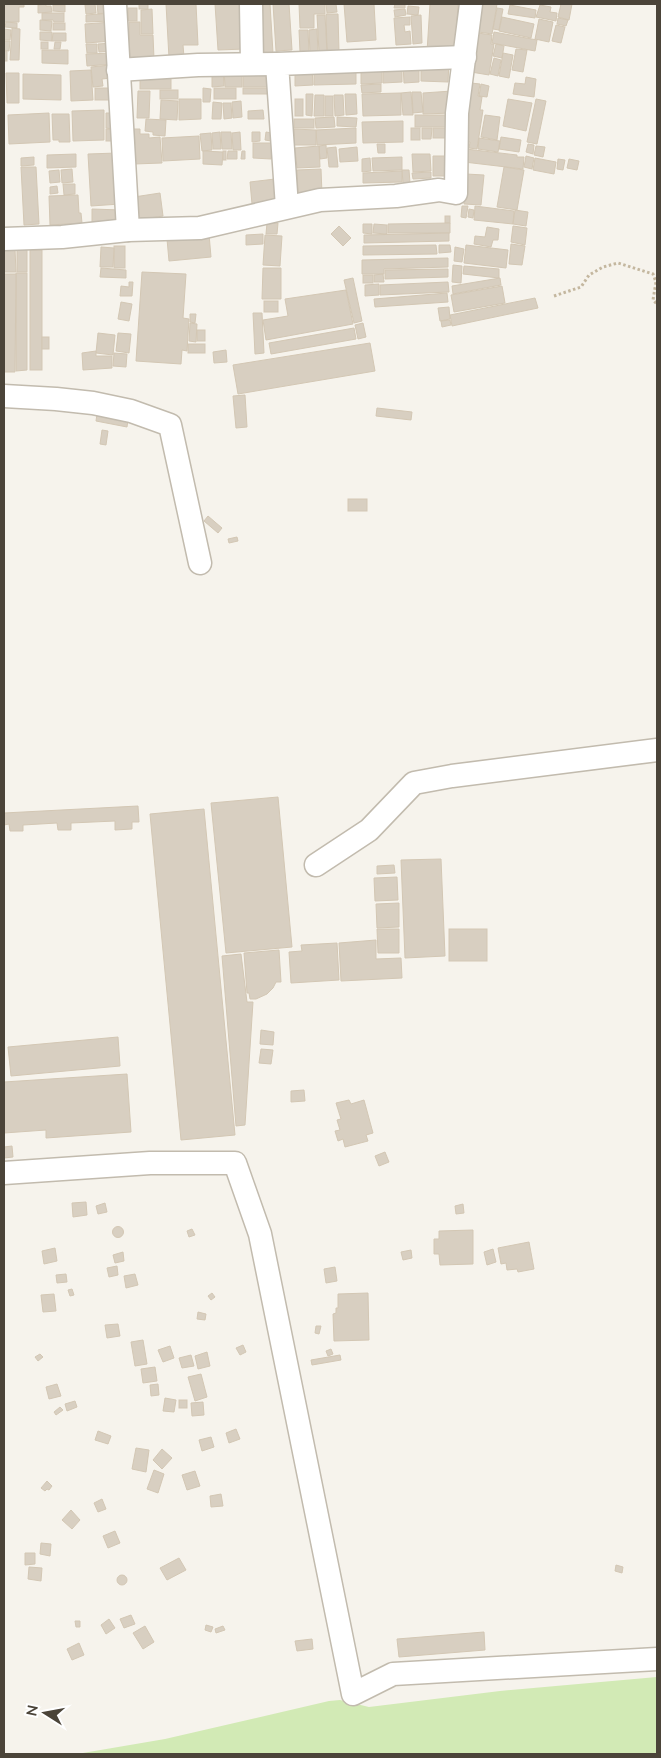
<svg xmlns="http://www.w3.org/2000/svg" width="661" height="1758" viewBox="0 0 661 1758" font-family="Lato,sans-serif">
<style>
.green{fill:#d2eab5}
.building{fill:#d8cfc1;stroke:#d3c7b4}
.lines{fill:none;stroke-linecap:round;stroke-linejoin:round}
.minor-casing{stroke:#c2bbae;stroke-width:25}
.path{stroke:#c4b79f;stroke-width:3;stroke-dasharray:2.5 2.5;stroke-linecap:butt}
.minor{stroke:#fff;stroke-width:22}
</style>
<rect width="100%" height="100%" fill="#f6f3ec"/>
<polygon class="green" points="657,1677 657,1754 77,1754 165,1739 329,1701 340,1700 369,1707 500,1691"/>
<g class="building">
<polygon points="4,4 24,4 24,7 19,7 19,22 4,22"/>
<polygon points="46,4 46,6 51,6 52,12 38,13 38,5"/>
<polygon points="95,4 96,13 86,14 85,5"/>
<polygon points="97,4 110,4 111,12 98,14"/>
<rect x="139" y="4" width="9" height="5"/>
<polygon points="166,4 196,4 198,45 183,45 184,57 169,58"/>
<polygon points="215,4 243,4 245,49 218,50"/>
<polygon points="255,4 270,4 273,53 257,53"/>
<polygon points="273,4 289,4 292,50 276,51"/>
<polygon points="299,4 325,4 325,14 314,14 314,28 300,28"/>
<polygon points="326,4 336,4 337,12 327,13"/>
<polygon points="344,4 374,4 376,40 347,42"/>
<polygon points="395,4 405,4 405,8 394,8"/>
<polygon points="430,4 458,4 455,54 427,52"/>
<polygon points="477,4 497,4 492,34 472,31"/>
<polygon points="561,4 572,4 569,20 558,17"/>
<polygon points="53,5 65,5 65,12 53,11"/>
<polygon points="510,5 536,10 535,18 508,14"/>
<polygon points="540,5 551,7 550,12 557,13 556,21 536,17"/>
<polygon points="408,6 419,7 418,15 407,14"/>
<rect x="128" y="8" width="9" height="13"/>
<polygon points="497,8 503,9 499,30 493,29"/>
<polygon points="152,9 153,34 141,34 141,10"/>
<polygon points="405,9 406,15 395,17 394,10"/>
<polygon points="42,13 64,13 64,22 54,22 53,20 42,20"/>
<polygon points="111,13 111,21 86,22 86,15"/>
<polygon points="326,14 338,14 339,52 327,52"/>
<polygon points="317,15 325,15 327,52 319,52"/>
<polygon points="421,15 422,43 413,44 411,16"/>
<polygon points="410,17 410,25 404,25 405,32 410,31 411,44 396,45 394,18"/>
<polygon points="502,17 534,24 531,38 499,31"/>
<polygon points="558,18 568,20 566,26 557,24"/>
<polygon points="539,19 553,22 549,42 535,39"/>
<polygon points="40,20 52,21 51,31 40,30"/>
<polygon points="6,22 17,23 17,28 5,27"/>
<polygon points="112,22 113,41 86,43 85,24"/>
<polygon points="129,22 140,22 140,35 153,35 154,59 129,59"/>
<rect x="53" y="23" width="12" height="7"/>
<polygon points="556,25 565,27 561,43 552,41"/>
<polygon points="12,28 20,29 19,60 10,60"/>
<polygon points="4,29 11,30 10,40 4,40"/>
<polygon points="317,29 318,53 310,53 309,30"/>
<polygon points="299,30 308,30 309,52 300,52"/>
<polygon points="40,32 52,32 52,41 40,40"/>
<polygon points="494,32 537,40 535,51 492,43"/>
<polygon points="53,33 66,33 66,41 52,41"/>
<polygon points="478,33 492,35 491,44 494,44 489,75 471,72"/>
<polygon points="4,41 10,41 9,51 4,50"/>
<rect x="41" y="42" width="7" height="7"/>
<polygon points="55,42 61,42 60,49 54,49"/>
<polygon points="112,43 113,51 99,52 98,44"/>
<polygon points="86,44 97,44 97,53 87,53"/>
<polygon points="496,44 504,46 502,58 493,56"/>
<polygon points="516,49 527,50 523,72 512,70"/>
<polygon points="42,50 68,50 68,64 42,63"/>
<rect x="4" y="51" width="3" height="10"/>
<polygon points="114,53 114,64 87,66 86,54"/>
<polygon points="503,53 513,55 509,78 499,76"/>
<polygon points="494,58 501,60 498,76 490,74"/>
<polygon points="421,62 449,62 448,82 421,81"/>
<polygon points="419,63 419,82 404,83 403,64"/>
<polygon points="382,64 382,83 361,84 361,65"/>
<polygon points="383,64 402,64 402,82 383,83"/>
<polygon points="110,65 111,78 102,79 103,86 93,87 91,67"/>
<polygon points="356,66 356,84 314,85 314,67"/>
<polygon points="295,67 312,67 313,85 295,86"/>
<polygon points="242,68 242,87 225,87 224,69"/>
<polygon points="223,69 224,86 212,87 212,70"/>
<rect x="243" y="69" width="29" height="18"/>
<polygon points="91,70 93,100 71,101 70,71"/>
<rect x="140" y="72" width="31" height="17"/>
<polygon points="6,73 19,73 19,103 7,103"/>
<polygon points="23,74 61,75 61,100 23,99"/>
<polygon points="526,77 536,79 534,97 513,94 515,83 525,84"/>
<polygon points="471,83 480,84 478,96 482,97 480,110 483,110 477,149 469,148 470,142 460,141"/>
<polygon points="381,84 381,92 362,93 361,85"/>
<polygon points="481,84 489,86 487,97 479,96"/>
<rect x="95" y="88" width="21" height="12"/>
<polygon points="203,88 211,89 210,102 203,102"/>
<rect x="214" y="88" width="22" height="11"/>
<rect x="243" y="88" width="28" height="6"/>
<rect x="160" y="90" width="18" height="9"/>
<polygon points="138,91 150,91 149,118 137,118"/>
<polygon points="452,91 453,113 423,114 423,93"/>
<polygon points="411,92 413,115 403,115 401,93"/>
<polygon points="412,92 421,92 423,112 413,113"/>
<polygon points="401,93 401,115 363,116 362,94"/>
<polygon points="306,94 313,94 312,116 306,115"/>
<polygon points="345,94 356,94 357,114 346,115"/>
<polygon points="315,95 324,95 324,116 314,116"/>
<polygon points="334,95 343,95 344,115 335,116"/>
<rect x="325" y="96" width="8" height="20"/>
<polygon points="179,99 201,99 201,119 179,120"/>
<rect x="295" y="99" width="8" height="17"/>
<polygon points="508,99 532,103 526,131 503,126"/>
<polygon points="536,99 546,101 537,144 527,142"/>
<polygon points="161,100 178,101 177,120 160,119"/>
<polygon points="241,101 242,117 233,118 232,102"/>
<polygon points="213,102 222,103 221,119 212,119"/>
<polygon points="223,103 231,103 232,118 224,119"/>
<polygon points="104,110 104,140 73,141 72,111"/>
<polygon points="263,110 264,119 248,119 248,111"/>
<polygon points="49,113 50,142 9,144 8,115"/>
<polygon points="106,113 112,113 112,129 106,128"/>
<polygon points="52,114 69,114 70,142 59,142 59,140 53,140"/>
<rect x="415" y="115" width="34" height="12"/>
<polygon points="485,115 500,117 497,140 481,137"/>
<polygon points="334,117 335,127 316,128 315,118"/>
<polygon points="337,117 357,118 356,127 337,126"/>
<polygon points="146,119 166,120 165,136 153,135 153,132 145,131"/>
<rect x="294" y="119" width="20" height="9"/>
<polygon points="403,121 403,142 363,143 362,122"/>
<polygon points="356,128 356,143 317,145 316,130"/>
<rect x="411" y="128" width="9" height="12"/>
<polygon points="422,128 432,128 431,139 422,139"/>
<rect x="433" y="128" width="16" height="10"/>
<rect x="106" y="129" width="7" height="12"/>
<polygon points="133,129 140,129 140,134 149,134 149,138 160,137 162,163 134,164"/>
<polygon points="294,129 316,130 316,145 294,145"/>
<polygon points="220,132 221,149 213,149 212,133"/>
<polygon points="221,132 231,132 232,149 222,149"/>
<polygon points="240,132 241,150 233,150 232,133"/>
<polygon points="252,132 260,132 260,141 252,142"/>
<polygon points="266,132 272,133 271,141 265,140"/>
<polygon points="211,133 212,150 202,151 200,134"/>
<polygon points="199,136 200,159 163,161 162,138"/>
<polygon points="501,137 521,140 519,152 499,149"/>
<polygon points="479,138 500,141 498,152 478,149"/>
<polygon points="253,143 272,143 271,159 253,158"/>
<polygon points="377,144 385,144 385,153 378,153"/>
<polygon points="528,144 534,145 533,154 526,152"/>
<polygon points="326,145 327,158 320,159 319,146"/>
<polygon points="319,146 320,167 297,168 295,148"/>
<polygon points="536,146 545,147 543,157 534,155"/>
<polygon points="336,147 338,167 329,167 327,148"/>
<polygon points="357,147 358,161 340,162 339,149"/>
<polygon points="466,149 517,155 517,157 524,157 523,169 464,162"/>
<polygon points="203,151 223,152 222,165 203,164"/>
<rect x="223" y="151" width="3" height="9"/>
<polygon points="228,151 237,151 237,159 227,159"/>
<polygon points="242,151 245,151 245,159 241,159"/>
<polygon points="117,153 120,204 91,206 88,154"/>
<polygon points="76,154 76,167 47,168 47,155"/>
<polygon points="412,154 430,154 431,171 413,172"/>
<polygon points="433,156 449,156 448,176 433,176"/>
<polygon points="526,156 534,158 532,169 524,167"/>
<polygon points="34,157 34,165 21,166 21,158"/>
<polygon points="402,157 402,170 373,171 372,158"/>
<polygon points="370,158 371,171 362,172 362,159"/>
<polygon points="535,158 556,162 554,174 533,170"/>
<polygon points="558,159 565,160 563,170 557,169"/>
<polygon points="569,159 579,161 577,170 567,168"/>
<polygon points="21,167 36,167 39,224 24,225"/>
<polygon points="504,167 524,170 517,210 497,207"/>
<polygon points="72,169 73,182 62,183 61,170"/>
<polygon points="321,169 322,194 298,194 297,170"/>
<polygon points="59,170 60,182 50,183 49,171"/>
<polygon points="402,170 409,170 410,183 403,183"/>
<polygon points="402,171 402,182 363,183 363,173"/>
<polygon points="431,172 431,178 413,179 412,173"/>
<polygon points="466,174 484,175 481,205 464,204"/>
<polygon points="275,179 277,201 252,204 250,182"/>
<polygon points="63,184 75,184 75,194 64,195"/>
<polygon points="57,186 58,193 50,194 50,187"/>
<polygon points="160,193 163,216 137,220 134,197"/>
<polygon points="78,195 79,213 81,213 82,223 50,225 49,196"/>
<polygon points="462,206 468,206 466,218 461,217"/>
<polygon points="475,206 514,211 513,224 474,220"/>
<polygon points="92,209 121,210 121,225 92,225"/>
<polygon points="469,209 474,210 473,218 468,217"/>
<polygon points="515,210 528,212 526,226 513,224"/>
<rect x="445" y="216" width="5" height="7"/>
<polygon points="267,223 278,223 277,234 266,234"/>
<polygon points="450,223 450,233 388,233 388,224"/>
<polygon points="363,224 372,224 372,234 363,233"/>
<polygon points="374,224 387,225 387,234 373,233"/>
<polygon points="339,226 351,238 343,246 331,234"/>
<polygon points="513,226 527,228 525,245 511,242"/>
<polygon points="487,227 499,229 498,240 493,240 491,247 474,244 475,236 485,237"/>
<polygon points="449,233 449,241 364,243 364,235"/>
<polygon points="209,234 211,257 169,261 167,239"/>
<polygon points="263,234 263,244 246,245 246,235"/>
<polygon points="265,235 282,236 280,266 263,265"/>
<polygon points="511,244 525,246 522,265 509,264"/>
<polygon points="436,245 437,254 363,255 363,246"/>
<polygon points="439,245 450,245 451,252 439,253"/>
<polygon points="466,245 508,250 506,268 464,263"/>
<rect x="114" y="246" width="11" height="22"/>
<polygon points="101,247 114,248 113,267 100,267"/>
<polygon points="455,247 464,249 462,262 454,261"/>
<rect x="17" y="248" width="10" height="24"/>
<polygon points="15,249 16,272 4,272 4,250"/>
<rect x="30" y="250" width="12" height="120"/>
<polygon points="448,258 448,267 384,269 384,274 362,274 362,260"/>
<polygon points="453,265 462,266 461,283 452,282"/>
<polygon points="464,266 499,269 499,278 463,274"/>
<polygon points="101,268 126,270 126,278 100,277"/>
<polygon points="263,268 281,268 281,299 262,299"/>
<polygon points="448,269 448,277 385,279 385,270"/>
<polygon points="142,272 186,274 183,318 189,319 187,351 182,350 181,364 136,361"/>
<polygon points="16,273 27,273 27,370 16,371"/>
<polygon points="4,274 16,274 15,372 4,372"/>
<polygon points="383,274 384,282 374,282 374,275"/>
<rect x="363" y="275" width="10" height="8"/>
<polygon points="353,278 362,321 354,323 344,280"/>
<polygon points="500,278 501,285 453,294 452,286"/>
<polygon points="129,282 133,282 132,296 120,296 121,286 129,287"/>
<polygon points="448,282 449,292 380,295 380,285"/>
<polygon points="379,284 379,295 365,296 365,285"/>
<polygon points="502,286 505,303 454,312 451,295"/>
<polygon points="346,290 353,324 266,340 263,320 288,316 285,299"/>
<polygon points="447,293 448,302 375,307 374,299"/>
<polygon points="535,298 538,308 452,326 450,315"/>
<rect x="264" y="301" width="14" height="11"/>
<polygon points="121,302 132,304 129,321 118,319"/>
<polygon points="449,307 450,319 440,321 438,308"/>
<polygon points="253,313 262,313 264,353 255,354"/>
<polygon points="190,314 196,314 195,323 190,322"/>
<polygon points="450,320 451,325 442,327 441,321"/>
<polygon points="190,323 197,324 196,342 189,341"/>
<polygon points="363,323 366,337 358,339 355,325"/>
<polygon points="354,328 356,339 271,354 269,343"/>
<rect x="197" y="330" width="8" height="11"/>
<polygon points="98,333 115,335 113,355 96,353"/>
<polygon points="118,333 131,334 129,353 116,351"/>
<rect x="42" y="337" width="7" height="12"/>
<polygon points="370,343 375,371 238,394 233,365"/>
<rect x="188" y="344" width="17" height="9"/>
<polygon points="226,350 227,362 214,363 213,352"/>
<polygon points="96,351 96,356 112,356 112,368 83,370 82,353"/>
<polygon points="114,353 127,354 126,367 113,366"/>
<polygon points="245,395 247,427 236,428 233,396"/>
<polygon points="377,408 412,412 411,420 376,416"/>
<polygon points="97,414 128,420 127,427 96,421"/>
<polygon points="102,430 108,431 106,445 100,444"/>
<rect x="348" y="499" width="19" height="12"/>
<polygon points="208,516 222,528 218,533 204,521"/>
<polygon points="237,537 238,541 229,543 228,539"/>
<polygon points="278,797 292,947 226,953 211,803"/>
<polygon points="138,806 139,822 132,822 132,829 115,830 115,821 71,823 71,830 58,830 57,823 23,825 23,831 10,831 9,824 4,825 4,813"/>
<polygon points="204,809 235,1135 181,1140 150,814"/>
<polygon points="441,859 445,956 405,958 401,860"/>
<polygon points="394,865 395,873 377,874 377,866"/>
<polygon points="397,877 398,900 375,901 374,878"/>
<polygon points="399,903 399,927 377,928 376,904"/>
<polygon points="377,929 399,929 399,953 378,953"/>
<rect x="449" y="929" width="38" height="32"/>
<polygon points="376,940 376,959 401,958 402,978 341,981 339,943"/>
<polygon points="337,943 339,980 291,983 289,952 302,951 301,945"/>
<polygon points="279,950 281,982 276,982 273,988 267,994 256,999 250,999 249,993 247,993 244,953"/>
<polygon points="241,954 247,1002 253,1002 245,1125 236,1126 222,956"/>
<polygon points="261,1030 274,1032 273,1045 260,1044"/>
<polygon points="118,1037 120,1066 11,1076 8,1047"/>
<polygon points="261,1049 273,1050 271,1064 259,1063"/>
<polygon points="127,1074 131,1132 46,1138 46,1130 4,1133 4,1082"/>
<polygon points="304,1090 305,1101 291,1102 291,1091"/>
<polygon points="349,1100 351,1104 364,1100 373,1133 366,1135 368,1141 345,1147 343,1139 338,1141 335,1131 340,1130 337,1120 341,1119 336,1103"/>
<polygon points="12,1146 13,1157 4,1158 4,1147"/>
<polygon points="385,1152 389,1162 379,1166 375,1156"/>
<polygon points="86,1202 87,1215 73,1217 72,1203"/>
<polygon points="105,1203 107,1212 98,1214 96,1206"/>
<polygon points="463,1204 464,1213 456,1214 455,1206"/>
<circle cx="118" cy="1232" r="5.5"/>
<polygon points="192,1229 195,1235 189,1237 187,1231"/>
<polygon points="473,1230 473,1264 440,1265 439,1254 434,1254 434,1239 439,1239 439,1231"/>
<polygon points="529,1242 534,1269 518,1272 517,1269 507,1270 506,1263 501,1264 498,1248"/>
<polygon points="55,1248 57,1261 44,1264 42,1251"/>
<polygon points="493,1249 496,1262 487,1265 484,1252"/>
<polygon points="411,1250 412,1258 403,1260 401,1252"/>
<polygon points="123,1252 124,1261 115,1263 113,1255"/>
<polygon points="117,1266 118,1275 109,1277 107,1268"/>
<polygon points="335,1267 337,1281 326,1283 324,1269"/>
<polygon points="66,1274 67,1282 57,1283 56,1275"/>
<polygon points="135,1274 138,1285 126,1288 124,1276"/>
<polygon points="72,1289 74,1295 70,1296 68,1290"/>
<polygon points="212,1293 215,1297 211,1300 208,1296"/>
<polygon points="368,1293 369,1340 334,1341 333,1314 336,1313 336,1308 338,1308 338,1294"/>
<polygon points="54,1294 56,1311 43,1312 41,1295"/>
<polygon points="198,1312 206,1314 205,1320 197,1319"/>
<polygon points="118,1324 120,1336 107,1338 105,1325"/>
<polygon points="316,1326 321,1326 319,1334 315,1333"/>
<polygon points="143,1340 147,1364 135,1366 131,1342"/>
<polygon points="243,1345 246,1352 240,1355 236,1348"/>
<polygon points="170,1346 174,1358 163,1362 158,1350"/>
<polygon points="331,1349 333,1354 328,1356 326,1351"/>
<polygon points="207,1352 210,1366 198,1369 195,1356"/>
<polygon points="40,1354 43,1357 38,1361 35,1357"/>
<polygon points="191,1355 194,1366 182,1368 179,1358"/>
<polygon points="340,1355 341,1360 312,1365 311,1360"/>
<polygon points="155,1367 157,1381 143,1383 141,1369"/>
<polygon points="201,1374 207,1397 195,1401 188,1377"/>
<polygon points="57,1384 61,1396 49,1399 46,1387"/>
<polygon points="158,1384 159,1395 151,1396 150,1385"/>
<polygon points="165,1398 176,1400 174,1412 163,1411"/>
<rect x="179" y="1400" width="8" height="8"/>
<polygon points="75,1401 77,1407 67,1411 65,1404"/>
<polygon points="203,1402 204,1415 192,1416 191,1403"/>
<polygon points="60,1407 63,1410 56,1415 54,1412"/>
<polygon points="236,1429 240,1439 229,1443 226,1433"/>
<polygon points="98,1431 111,1436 108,1444 95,1440"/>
<polygon points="211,1437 214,1447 202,1451 199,1440"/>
<polygon points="136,1448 149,1450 146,1472 132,1469"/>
<polygon points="162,1449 172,1458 162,1469 153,1460"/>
<polygon points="154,1470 164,1474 158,1493 147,1489"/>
<polygon points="195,1471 200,1486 187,1490 182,1475"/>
<polygon points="47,1481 52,1486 49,1490 47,1489 45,1491 41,1488"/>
<polygon points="221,1494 223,1506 211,1507 210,1496"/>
<polygon points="102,1499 106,1509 98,1512 94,1503"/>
<polygon points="71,1510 80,1520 72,1529 62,1520"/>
<polygon points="115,1531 120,1543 108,1548 103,1536"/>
<polygon points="41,1543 51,1544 50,1556 40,1554"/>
<polygon points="25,1553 35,1553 35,1564 25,1565"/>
<polygon points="179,1558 186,1570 167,1580 160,1568"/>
<polygon points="616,1565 623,1567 622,1573 615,1571"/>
<polygon points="29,1567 42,1568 41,1581 28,1579"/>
<circle cx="122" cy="1580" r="5"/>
<polygon points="131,1615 135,1624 124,1628 120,1619"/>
<polygon points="109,1619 115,1628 106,1634 101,1625"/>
<polygon points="75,1621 80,1621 80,1627 76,1627"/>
<polygon points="206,1625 213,1627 211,1632 205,1630"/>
<polygon points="145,1626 154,1642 143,1649 133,1633"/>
<polygon points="223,1626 225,1630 216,1633 215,1629"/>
<polygon points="484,1632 485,1650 399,1657 397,1639"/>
<polygon points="312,1639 313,1649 297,1651 295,1641"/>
<polygon points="79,1643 84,1655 72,1660 67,1649"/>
</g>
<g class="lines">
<defs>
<g id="minor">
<polyline points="115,4 128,230"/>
<polyline points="251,4 252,63"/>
<polyline points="118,70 198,65 277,64"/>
<polyline points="287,207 277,64 465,57"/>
<polyline points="4,239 62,237 128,230 200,228 320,200 396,196 439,190 456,193 457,113 471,4"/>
<polyline points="4,396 56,399 93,403 131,411 170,425 200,563"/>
<polyline points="316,865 369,830 414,783 452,776 657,750"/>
<polyline points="4,1173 150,1163 235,1163 260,1234 353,1694 393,1674 657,1659"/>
</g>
</defs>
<use href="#minor" class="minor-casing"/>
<polyline class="path" points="554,296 581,287 589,275 603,267 618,263 653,274 656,282 653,300 657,304"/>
<use href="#minor" class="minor"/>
</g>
<rect width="661" height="1758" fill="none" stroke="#4b4439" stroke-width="10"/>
<g transform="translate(45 1713) rotate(281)" stroke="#ffffff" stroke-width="4" paint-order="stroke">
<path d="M0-4L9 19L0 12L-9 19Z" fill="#4b4439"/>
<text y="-8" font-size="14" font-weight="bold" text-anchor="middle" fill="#4b4439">N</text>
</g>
</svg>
